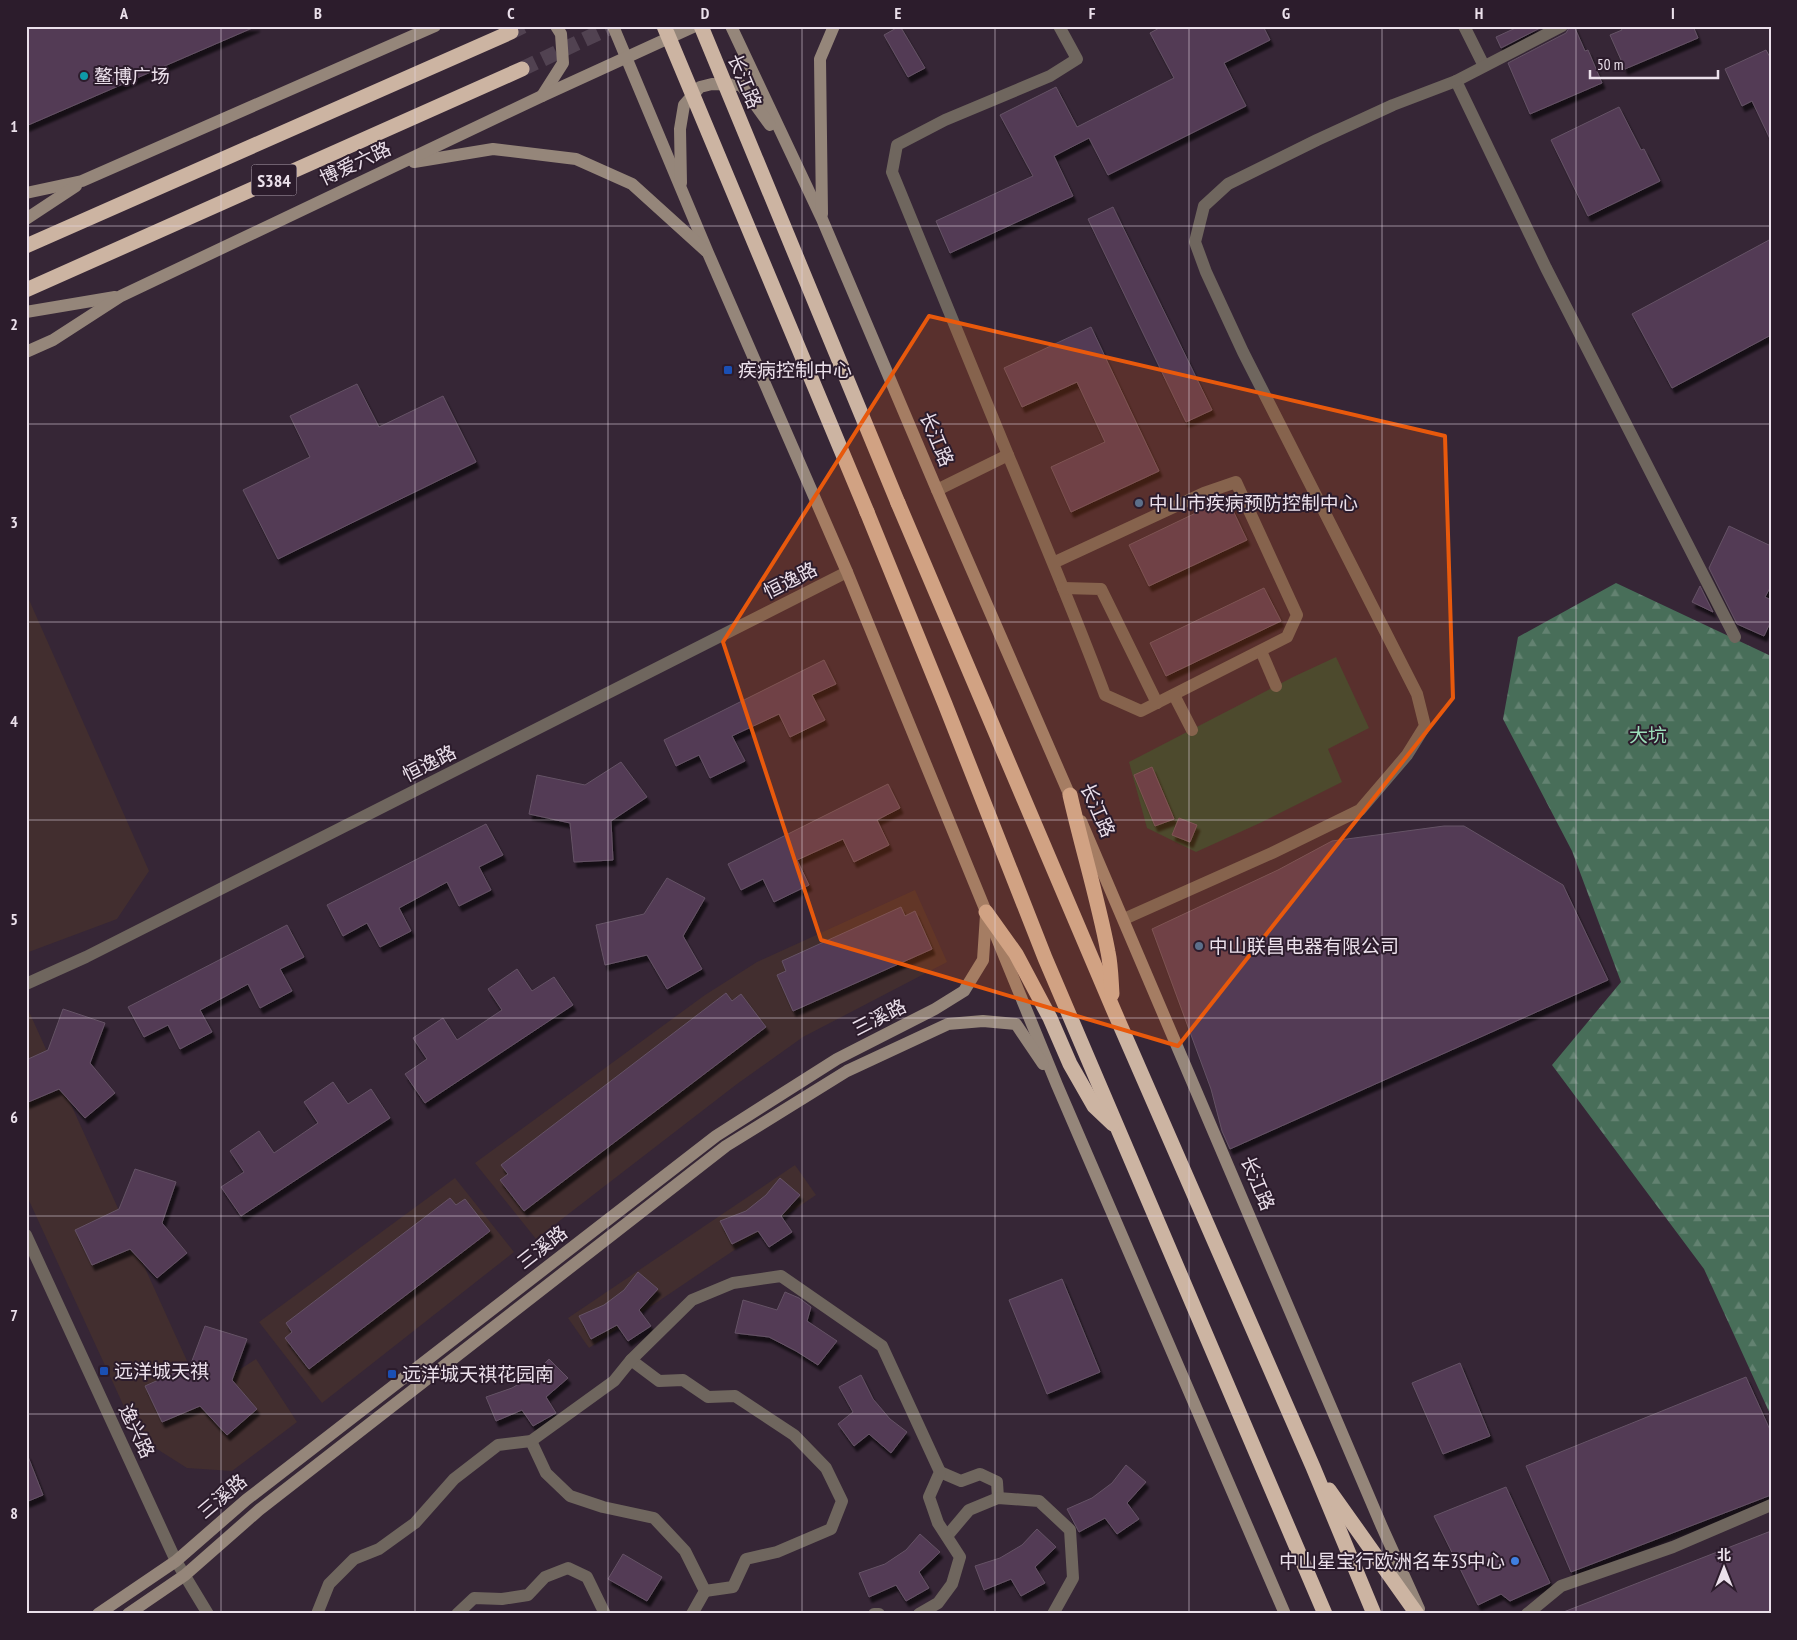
<svg xmlns="http://www.w3.org/2000/svg" width="1797" height="1640" viewBox="0 0 1797 1640" font-family="'PT Sans Narrow','Noto Sans SC',sans-serif">
<style>
.commercial{fill:#422e2f}
.green{fill:#274636}
.forest{fill:url(#forest-firs)}
.building{fill:#533a54;stroke:#655366;filter:url(#shadow)}
.lines{fill:none;stroke-linecap:round;stroke-linejoin:round}
.highway-tunnel{stroke:#514251;stroke-width:15;stroke-dasharray:15 8;stroke-linecap:butt}
.street{stroke:#6f665e;stroke-width:12}
.secondary{stroke:#95867a;stroke-width:12}
.highway{stroke:#ccb4a2;stroke-width:15}
.highway-bridge{stroke:#ccb4a2;stroke-width:15}
.marked{fill:#e8590c;fill-opacity:0.2;stroke:#e8590c;stroke-width:4;stroke-linejoin:round}
.grid{fill:none;stroke:#ebe0eb;stroke-width:1;stroke-opacity:0.55}
.culture-dot{fill:#0f9aa8;stroke:#2c1c2c;stroke-width:2}
.transit-dot{fill:#1a4fb4;stroke:#2c1c2c;stroke-width:2}
.service-dot{fill:#5c6f8a;stroke:#2c1c2c;stroke-width:2}
.shop-dot{fill:#3f7fe0;stroke:#2c1c2c;stroke-width:2}
.labels{text-anchor:middle;dominant-baseline:central;stroke-width:4;stroke-linejoin:round;paint-order:stroke}
.shield{fill:#2c1c2c;stroke:#b2a5b2;stroke-width:1}
.shield-label{font-size:18px;font-weight:bold;fill:#ebe0eb}
.poi-label{font-size:19px;fill:#ebe0eb;stroke:#2c1c2c;text-anchor:start}
.street-label{font-size:19px;fill:#ebe0eb;stroke:#2c1c2c}
.park-label{font-size:19px;fill:#9cdeba;stroke:#2c1c2c}
.neatline{fill:none;stroke:#ebe0eb;stroke-width:2}
.grid-label{font-size:16px;text-anchor:middle;font-weight:bold;fill:#ebe0eb}
</style>
<defs>
<pattern id="forest-firs" width="22" height="20" patternUnits="userSpaceOnUse" patternTransform="scale(1.25)"><rect width="22" height="20" fill="#486e59"/><path d="M5 1l3.5 6h-7zM16 11l3.5 6h-7z" fill="#638271"/></pattern>
<filter id="shadow"><feDropShadow dx="3" dy="5.5" stdDeviation="1" flood-color="#0009"/></filter>
</defs>
<rect width="100%" height="100%" fill="#362636"/>
<g class="commercial">
<polygon points="26,593 149,871 117,919 26,953"/>
<polygon points="915,890 947,962 803,1037 737,1084 536,1239 475,1163 705,995 757,962"/>
<polygon points="26,1005 202,1394 256,1359 297,1422 232,1471 187,1468 138,1437 26,1194"/>
<polygon points="795,1165 816,1195 589,1348 568,1318"/>
<polygon points="455,1178 514,1252 322,1403 259,1322"/>
</g>
<polygon class="green" points="1336,657 1369,728 1328,749 1342,782 1260,823 1196,852 1147,828 1129,762 1293,677"/>
<polygon class="forest" points="1616,583 1771,656 1771,1416 1704,1269 1552,1065 1621,982 1572,851 1503,719 1518,637"/>
<g class="building">
<polygon points="26,26 257,26 26,126"/>
<polygon points="900,26 925,68 908,77 884,35"/>
<polygon points="1163,26 1263,26 1270,40 1224,63 1246,106 1108,175 1089,138 1054,156 1073,196 950,253 936,221 1033,176 1000,115 1056,87 1077,127 1174,78 1150,33"/>
<polygon points="1520,26 1544,26 1501,48 1496,37"/>
<polygon points="1570,26 1574,26 1585,51 1588,50 1602,83 1530,114 1508,63 1566,33"/>
<polygon points="1620,26 1693,26 1698,38 1625,69 1610,35 1622,30"/>
<polygon points="1766,50 1771,59 1771,141 1752,101 1742,106 1725,69"/>
<polygon points="1619,107 1641,150 1644,149 1660,181 1588,216 1551,140"/>
<polygon points="1113,207 1212,410 1186,422 1088,219"/>
<polygon points="1771,239 1771,335 1672,388 1632,314"/>
<polygon points="1091,327 1159,471 1071,512 1051,467 1105,442 1077,382 1022,407 1004,368"/>
<polygon points="357,384 379,427 443,396 476,462 278,559 243,490 310,457 290,416"/>
<polygon points="1227,498 1247,540 1149,586 1129,545"/>
<polygon points="1729,526 1771,546 1771,586 1765,597 1771,600 1771,621 1764,636 1737,624 1709,568"/>
<polygon points="1700,586 1713,612 1692,602"/>
<polygon points="1264,588 1281,621 1166,676 1150,643"/>
<polygon points="824,660 836,684 812,695 825,720 790,737 779,714 732,736 745,761 710,778 699,755 676,766 664,740"/>
<polygon points="621,762 647,797 611,821 613,860 574,862 570,823 529,814 537,775 585,785"/>
<polygon points="1152,767 1174,819 1155,826 1134,775"/>
<polygon points="888,784 900,808 877,820 889,845 854,862 843,839 797,860 809,885 774,902 763,879 741,890 728,864"/>
<polygon points="1179,818 1197,825 1190,842 1172,835"/>
<polygon points="486,824 503,855 479,867 491,890 459,906 447,882 399,908 411,931 380,947 367,923 343,936 327,905"/>
<polygon points="1444,826 1464,826 1563,885 1608,980 1230,1149 1222,1131 1211,1089 1152,929 1278,870 1332,841"/>
<polygon points="667,878 705,898 683,936 702,969 667,989 647,955 605,965 596,925 644,914"/>
<polygon points="901,907 905,916 915,911 932,949 793,1011 777,975 786,971 782,961"/>
<polygon points="287,925 304,957 280,969 292,991 260,1008 248,984 200,1010 212,1032 180,1049 168,1025 144,1037 128,1007"/>
<polygon points="517,969 532,991 554,977 573,1005 425,1103 405,1074 427,1059 413,1038 443,1018 457,1040 502,1010 488,989"/>
<polygon points="726,993 732,1001 741,994 766,1027 524,1211 500,1180 508,1174 501,1165"/>
<polygon points="63,1009 105,1023 90,1063 115,1093 85,1118 59,1089 26,1103 26,1060 48,1050"/>
<polygon points="333,1082 348,1104 371,1089 390,1118 241,1216 221,1187 244,1172 230,1151 259,1131 274,1153 318,1123 304,1102"/>
<polygon points="135,1169 176,1182 162,1223 187,1253 157,1278 130,1249 92,1265 75,1230 119,1209"/>
<polygon points="780,1178 800,1195 781,1216 792,1232 769,1247 758,1231 732,1244 720,1221 746,1211 766,1195"/>
<polygon points="450,1198 456,1205 465,1199 490,1231 309,1369 285,1338 292,1332 286,1323"/>
<polygon points="638,1272 658,1289 639,1310 651,1326 628,1341 617,1325 591,1339 579,1316 604,1305 624,1290"/>
<polygon points="1062,1279 1100,1372 1047,1394 1009,1300"/>
<polygon points="785,1292 799,1298 811,1307 807,1321 837,1341 818,1365 796,1351 769,1337 735,1333 743,1300 777,1310"/>
<polygon points="205,1326 247,1339 232,1380 257,1409 227,1435 200,1406 162,1422 145,1386 190,1366"/>
<polygon points="549,1359 568,1378 546,1397 556,1413 533,1426 522,1410 496,1421 486,1397 512,1388 534,1375"/>
<polygon points="1460,1363 1490,1436 1443,1454 1412,1383"/>
<polygon points="861,1375 873,1399 890,1419 907,1432 891,1453 869,1434 854,1446 838,1424 853,1412 839,1387"/>
<polygon points="1746,1377 1771,1432 1771,1495 1571,1572 1526,1466"/>
<polygon points="27,1454 43,1495 26,1502 26,1455"/>
<polygon points="1126,1465 1146,1482 1127,1503 1139,1519 1117,1534 1105,1518 1079,1532 1067,1509 1092,1498 1112,1483"/>
<polygon points="1506,1487 1550,1583 1510,1601 1501,1594 1478,1605 1434,1516"/>
<polygon points="1037,1529 1056,1547 1035,1567 1045,1583 1021,1596 1011,1579 984,1590 975,1566 1000,1558 1022,1545"/>
<polygon points="1771,1531 1771,1614 1561,1614 1561,1613"/>
<polygon points="920,1534 940,1552 919,1572 929,1588 906,1601 896,1585 869,1597 859,1573 885,1564 906,1550"/>
<polygon points="623,1554 662,1577 647,1601 608,1579"/>
</g>
<g class="lines">
<g class="highway-tunnel">
<polyline points="511,32 523,26"/>
<polyline points="522,69 613,26"/>
</g>
<g class="street">
<polyline points="1464,26 1484,66"/>
<polyline points="1562,26 1456,81 1546,268 1735,637"/>
<path d="M1008,455c33,79 67,159 97,240l36,16 146,-74 10,-22 -61,-133 -32,11 -151,70"/>
<polyline points="937,490 1008,455 892,172 897,145 945,120 1050,76 1077,59 1059,26"/>
<polyline points="1063,588 1101,589 1157,703"/>
<polyline points="1261,651 1276,686"/>
<polyline points="1174,695 1192,730"/>
<polyline points="1124,919 1272,853 1360,810 1407,755 1425,726 1417,694 1243,352 1206,272 1195,242 1204,206 1228,184 1317,140 1393,105 1456,81"/>
<polyline points="26,984 86,957 847,572"/>
<polyline points="26,1235 176,1561 208,1614"/>
<polyline points="631,1360 659,1381 683,1380 708,1397 735,1396 794,1435 826,1468 842,1501 831,1529 777,1552 746,1559 733,1587 705,1591"/>
<polyline points="531,1441 546,1473 570,1496 603,1507 654,1518 685,1551 705,1591 692,1614"/>
<polyline points="940,1472 961,1481 980,1474 997,1482 998,1498"/>
<polyline points="947,1536 969,1510 998,1498 1039,1501 1070,1530 1073,1578 1053,1614"/>
<polyline points="317,1614 329,1584 354,1559 379,1549 415,1523 454,1479 498,1445 531,1441 614,1381 631,1360 692,1300 733,1283 781,1276 882,1346 940,1472 929,1497 938,1523 960,1557 952,1584 938,1603 919,1614"/>
<polyline points="457,1614 474,1598 502,1599 528,1595 545,1577 568,1568 587,1577 605,1614"/>
<polyline points="874,1614 879,1614"/>
<polyline points="1527,1614 1561,1586 1673,1547 1771,1505"/>
</g>
<g class="secondary">
<polyline points="613,26 708,253 847,572 1057,1085 1285,1614"/>
<polyline points="731,26 822,219 937,490 1073,803"/>
<polyline points="542,96 563,63 561,34 556,26"/>
<polyline points="414,162 493,149 576,159 632,184 706,251"/>
<polyline points="681,183 680,129 684,105 700,87 712,84 741,85 770,125"/>
<polyline points="26,193 82,181 435,26"/>
<polyline points="822,214 820,59 834,26"/>
<polyline points="26,219 76,186"/>
<polyline points="26,312 115,297"/>
<polyline points="26,352 53,340 121,296 542,96 695,26"/>
<polyline points="1081,821 1382,1527 1419,1609"/>
<polyline points="98,1614 176,1561 246,1500 716,1136 837,1059 935,1009 964,991 983,960 986,915"/>
<polyline points="128,1614 185,1575 259,1510 726,1146 847,1071 948,1024 983,1021 1016,1024 1043,1064"/>
</g>
<g class="highway">
<polyline points="26,246 511,32"/>
<polyline points="26,290 522,69"/>
<polyline points="898,503 1114,1011 1313,1467 1374,1614"/>
<polyline points="867,512 945,704 1045,958 1325,1614"/>
<path d="M1070,795c12,53 28,104 38,157 3,14 3,28 4,42"/>
<polyline points="986,912 1016,954 1050,1018 1070,1064 1094,1106 1113,1124"/>
<polyline points="1329,1490 1417,1614"/>
</g>
<g class="highway-bridge">
<polyline points="664,26 867,512"/>
<polyline points="701,26 898,503"/>
</g>
</g>
<path class="marked" d="M929,316l516,120 8,262 -275,348 -357,-106 -98,-298z"/>
<path class="grid" d="M221,26v1588M415,26v1588M608,26v1588M802,26v1588M995,26v1588M1189,26v1588M1382,26v1588M1576,26v1588M26,226h1745M26,424h1745M26,622h1745M26,820h1745M26,1018h1745M26,1216h1745M26,1414h1745"/>
<circle class="culture-dot" cx="84" cy="76" r="5"/>
<g class="transit-dot">
<rect x="723" y="365" width="10" height="10" rx="2.5"/>
<rect x="99" y="1366" width="10" height="10" rx="2.5"/>
<rect x="387" y="1369" width="10" height="10" rx="2.5"/>
</g>
<g class="service-dot">
<circle cx="1139" cy="503" r="5"/>
<circle cx="1199" cy="946" r="5"/>
</g>
<circle class="shop-dot" cx="1515" cy="1561" r="5"/>
<g class="labels">
<rect class="shield" x="251.5" y="164.5" width="45" height="31" rx="4"/>
<g class="shield-label">
<text x="274" y="180">S384</text>
</g>
<g class="poi-label">
<text x="94" y="76">鳌博广场</text>
<text x="738" y="370">疾病控制中心</text>
<text x="1149" y="503">中山市疾病预防控制中心</text>
<text x="1209" y="946">中山联昌电器有限公司</text>
<text x="114" y="1371">远洋城天祺</text>
<text x="402" y="1374">远洋城天祺花园南</text>
<text x="1505" y="1561" text-anchor="end">中山星宝行欧洲名车3S中心</text>
</g>
<g class="street-label">
<text transform="translate(745 81) rotate(67)">长江路</text>
<text transform="translate(355 163) rotate(-25)">博爱六路</text>
<text transform="translate(937 439) rotate(67)">长江路</text>
<text transform="translate(790 580) rotate(-27)">恒逸路</text>
<text transform="translate(429 763) rotate(-27)">恒逸路</text>
<text transform="translate(1098 810) rotate(66)">长江路</text>
<text transform="translate(879 1017) rotate(-27)">三溪路</text>
<text transform="translate(1258 1183) rotate(67)">长江路</text>
<text transform="translate(542 1247) rotate(-38)">三溪路</text>
<text transform="translate(137 1431) rotate(65)">逸兴路</text>
<text transform="translate(222 1496) rotate(-40)">三溪路</text>
</g>
<g class="park-label">
<text x="1648" y="735">大坑</text>
</g>
</g>
<rect width="1797" height="1640" fill="none" stroke="#2c1c2c" stroke-width="55"/>
<g transform="translate(1724 1568)" stroke="#2c1c2c" stroke-width="4" paint-order="stroke">
<path d="M0-4L9 19L0 12L-9 19Z" fill="#ebe0eb"/>
<text y="-8" font-size="14" font-weight="bold" text-anchor="middle" fill="#ebe0eb">北</text>
</g>
<path d="M1590 70v8h128v-8" fill="none" stroke="#ebe0eb" stroke-width="2.5"/>
<text x="1597" y="70" font-size="15" fill="#ebe0eb" stroke="#2c1c2c" stroke-width="4" paint-order="stroke">50 m</text>
<rect x="28" y="28" width="1742" height="1584" class="neatline"/>
<g class="grid-label">
<text x="124" y="19">A</text>
<text x="318" y="19">B</text>
<text x="511" y="19">C</text>
<text x="705" y="19">D</text>
<text x="898" y="19">E</text>
<text x="1092" y="19">F</text>
<text x="1286" y="19">G</text>
<text x="1479" y="19">H</text>
<text x="1673" y="19">I</text>
<text x="14" y="132">1</text>
<text x="14" y="330">2</text>
<text x="14" y="528">3</text>
<text x="14" y="727">4</text>
<text x="14" y="925">5</text>
<text x="14" y="1123">6</text>
<text x="14" y="1321">7</text>
<text x="14" y="1519">8</text>
</g>
</svg>
